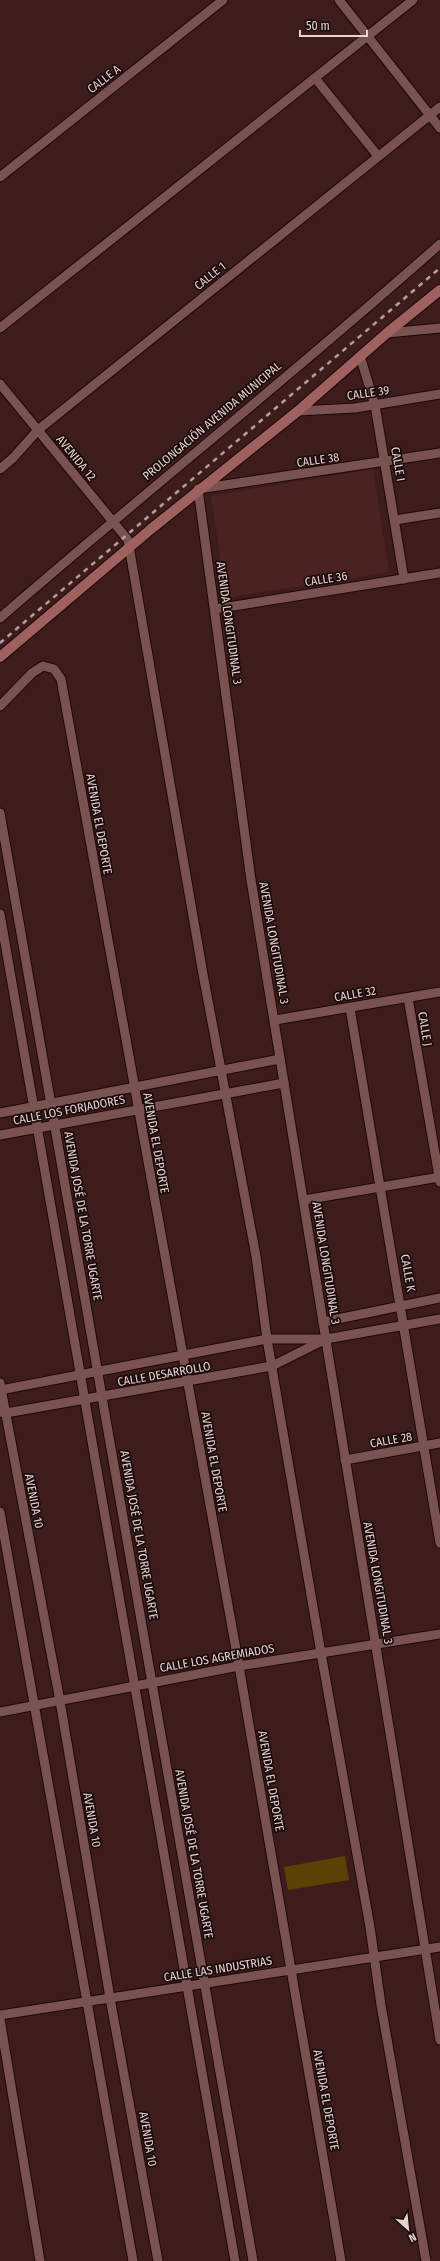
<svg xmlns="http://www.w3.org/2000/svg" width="440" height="2261" viewBox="0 0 440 2261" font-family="'Fira Sans Condensed',sans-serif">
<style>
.built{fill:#4a2222}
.green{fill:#5c4104}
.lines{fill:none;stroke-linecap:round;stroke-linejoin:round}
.street-casing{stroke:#220506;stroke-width:11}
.secondary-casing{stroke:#220506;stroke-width:12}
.street{stroke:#785351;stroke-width:9}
.secondary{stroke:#9e615f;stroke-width:10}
.rail{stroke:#b79e9c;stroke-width:2.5;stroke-dasharray:5 5;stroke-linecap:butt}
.labels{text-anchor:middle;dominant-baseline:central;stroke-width:3.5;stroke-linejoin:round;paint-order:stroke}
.street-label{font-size:12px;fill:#e8d2d0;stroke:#1a0c0b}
</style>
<rect width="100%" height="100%" fill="#3d1d1c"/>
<polygon class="built" points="373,469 389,572 226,598 211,496"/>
<polygon class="green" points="345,1856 349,1880 288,1890 284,1867"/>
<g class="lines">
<defs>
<g id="street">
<polyline points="339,0 440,128"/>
<polyline points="315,78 378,156"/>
<polyline points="0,177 223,0"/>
<polyline points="0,328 413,0"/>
<polyline points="387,333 440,328"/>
<polyline points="360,356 375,405 404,579"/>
<polyline points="0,384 128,540 203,974 256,1256 267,1339 321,1653 370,1927 381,2005 426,2261"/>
<polyline points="298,411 355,408 440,394"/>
<polyline points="440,453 198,489 251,880 440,2040"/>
<polyline points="0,469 13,458 38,430 440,107"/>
<polyline points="395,520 440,513"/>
<polyline points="215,609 440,573"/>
<path d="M0,618c145,-126 296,-246 440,-374"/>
<polyline points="0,706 32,673 43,666 54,669 61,679 239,1666 341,2261"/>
<polyline points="0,813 253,2261"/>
<polyline points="0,914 235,2261"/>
<polyline points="408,998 440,1182"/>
<polyline points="350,1008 440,1543"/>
<polyline points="275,1020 440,992"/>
<polyline points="0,1113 280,1059"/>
<polyline points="0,1135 284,1083"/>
<polyline points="304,1200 440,1177"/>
<polyline points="323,1322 440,1298"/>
<polyline points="0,1383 60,1701 110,1998 158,2261"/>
<polyline points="0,1390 267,1339 326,1339 440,1319"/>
<polyline points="1,1412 6,1413 272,1366 324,1340"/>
<polyline points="345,1460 440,1443"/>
<polyline points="0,1512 133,2261"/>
<polyline points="0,1712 239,1666 440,1634"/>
<polyline points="0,2015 440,1947"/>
<polyline points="0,2019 40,2261"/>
</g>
<polyline id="secondary" points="0,657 151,529 298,411 387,333 440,290"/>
</defs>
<use href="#street" class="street-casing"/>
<use href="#secondary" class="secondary-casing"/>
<use href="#street" class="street"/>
<use href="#secondary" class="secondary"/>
<polyline class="rail" points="0,643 440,268"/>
</g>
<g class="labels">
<g class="street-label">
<text transform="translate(104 79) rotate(-38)">CALLE A</text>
<text transform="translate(210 276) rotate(-39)">CALLE 1</text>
<text transform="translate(368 393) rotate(-8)">CALLE 39</text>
<text transform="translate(212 421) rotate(-40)">PROLONGACIÓN AVENIDA MUNICIPAL</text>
<text transform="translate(76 458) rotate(51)">AVENIDA 12</text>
<text transform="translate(318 460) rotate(-8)">CALLE 38</text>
<text transform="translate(398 464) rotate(80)">CALLE I</text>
<text transform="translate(326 579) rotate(-9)">CALLE 36</text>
<text transform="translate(229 623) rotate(82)">AVENIDA LONGITUDINAL 3</text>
<text transform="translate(99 824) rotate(80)">AVENIDA EL DEPORTE</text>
<text transform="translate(274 943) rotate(80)">AVENIDA LONGITUDINAL 3</text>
<text transform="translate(355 994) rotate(-10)">CALLE 32</text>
<text transform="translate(425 1029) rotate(80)">CALLE J</text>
<text transform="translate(69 1110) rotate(-11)">CALLE LOS FORJADORES</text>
<text transform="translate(156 1143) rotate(80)">AVENIDA EL DEPORTE</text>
<text transform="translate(83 1216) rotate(80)">AVENIDA JOSÉ DE LA TORRE UGARTE</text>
<text transform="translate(326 1263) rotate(81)">AVENIDA LONGITUDINAL 3</text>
<text transform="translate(408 1273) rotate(80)">CALLE K</text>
<text transform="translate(164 1374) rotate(-10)">CALLE DESARROLLO</text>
<text transform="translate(391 1440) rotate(-10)">CALLE 28</text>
<text transform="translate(214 1462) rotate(80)">AVENIDA EL DEPORTE</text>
<text transform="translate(34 1501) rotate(79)">AVENIDA 10</text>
<text transform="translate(139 1535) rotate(80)">AVENIDA JOSÉ DE LA TORRE UGARTE</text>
<text transform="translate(378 1583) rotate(80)">AVENIDA LONGITUDINAL 3</text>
<text transform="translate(217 1658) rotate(-10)">CALLE LOS AGREMIADOS</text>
<text transform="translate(271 1781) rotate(80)">AVENIDA EL DEPORTE</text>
<text transform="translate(92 1820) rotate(80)">AVENIDA 10</text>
<text transform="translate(194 1854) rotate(80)">AVENIDA JOSÉ DE LA TORRE UGARTE</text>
<text transform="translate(218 1969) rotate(-9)">CALLE LAS INDUSTRIAS</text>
<text transform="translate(326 2100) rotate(80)">AVENIDA EL DEPORTE</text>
<text transform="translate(148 2139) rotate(80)">AVENIDA 10</text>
</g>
</g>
<g transform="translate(408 2229) rotate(153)" stroke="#1a0c0b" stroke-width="3" paint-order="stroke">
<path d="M0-3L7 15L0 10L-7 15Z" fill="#e8d2d0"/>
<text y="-6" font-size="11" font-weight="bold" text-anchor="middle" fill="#e8d2d0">N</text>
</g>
<path d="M300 30v6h67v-6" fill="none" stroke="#e8d2d0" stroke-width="2"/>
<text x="306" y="30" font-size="12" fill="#e8d2d0" stroke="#1a0c0b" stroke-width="3" paint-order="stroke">50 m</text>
</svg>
